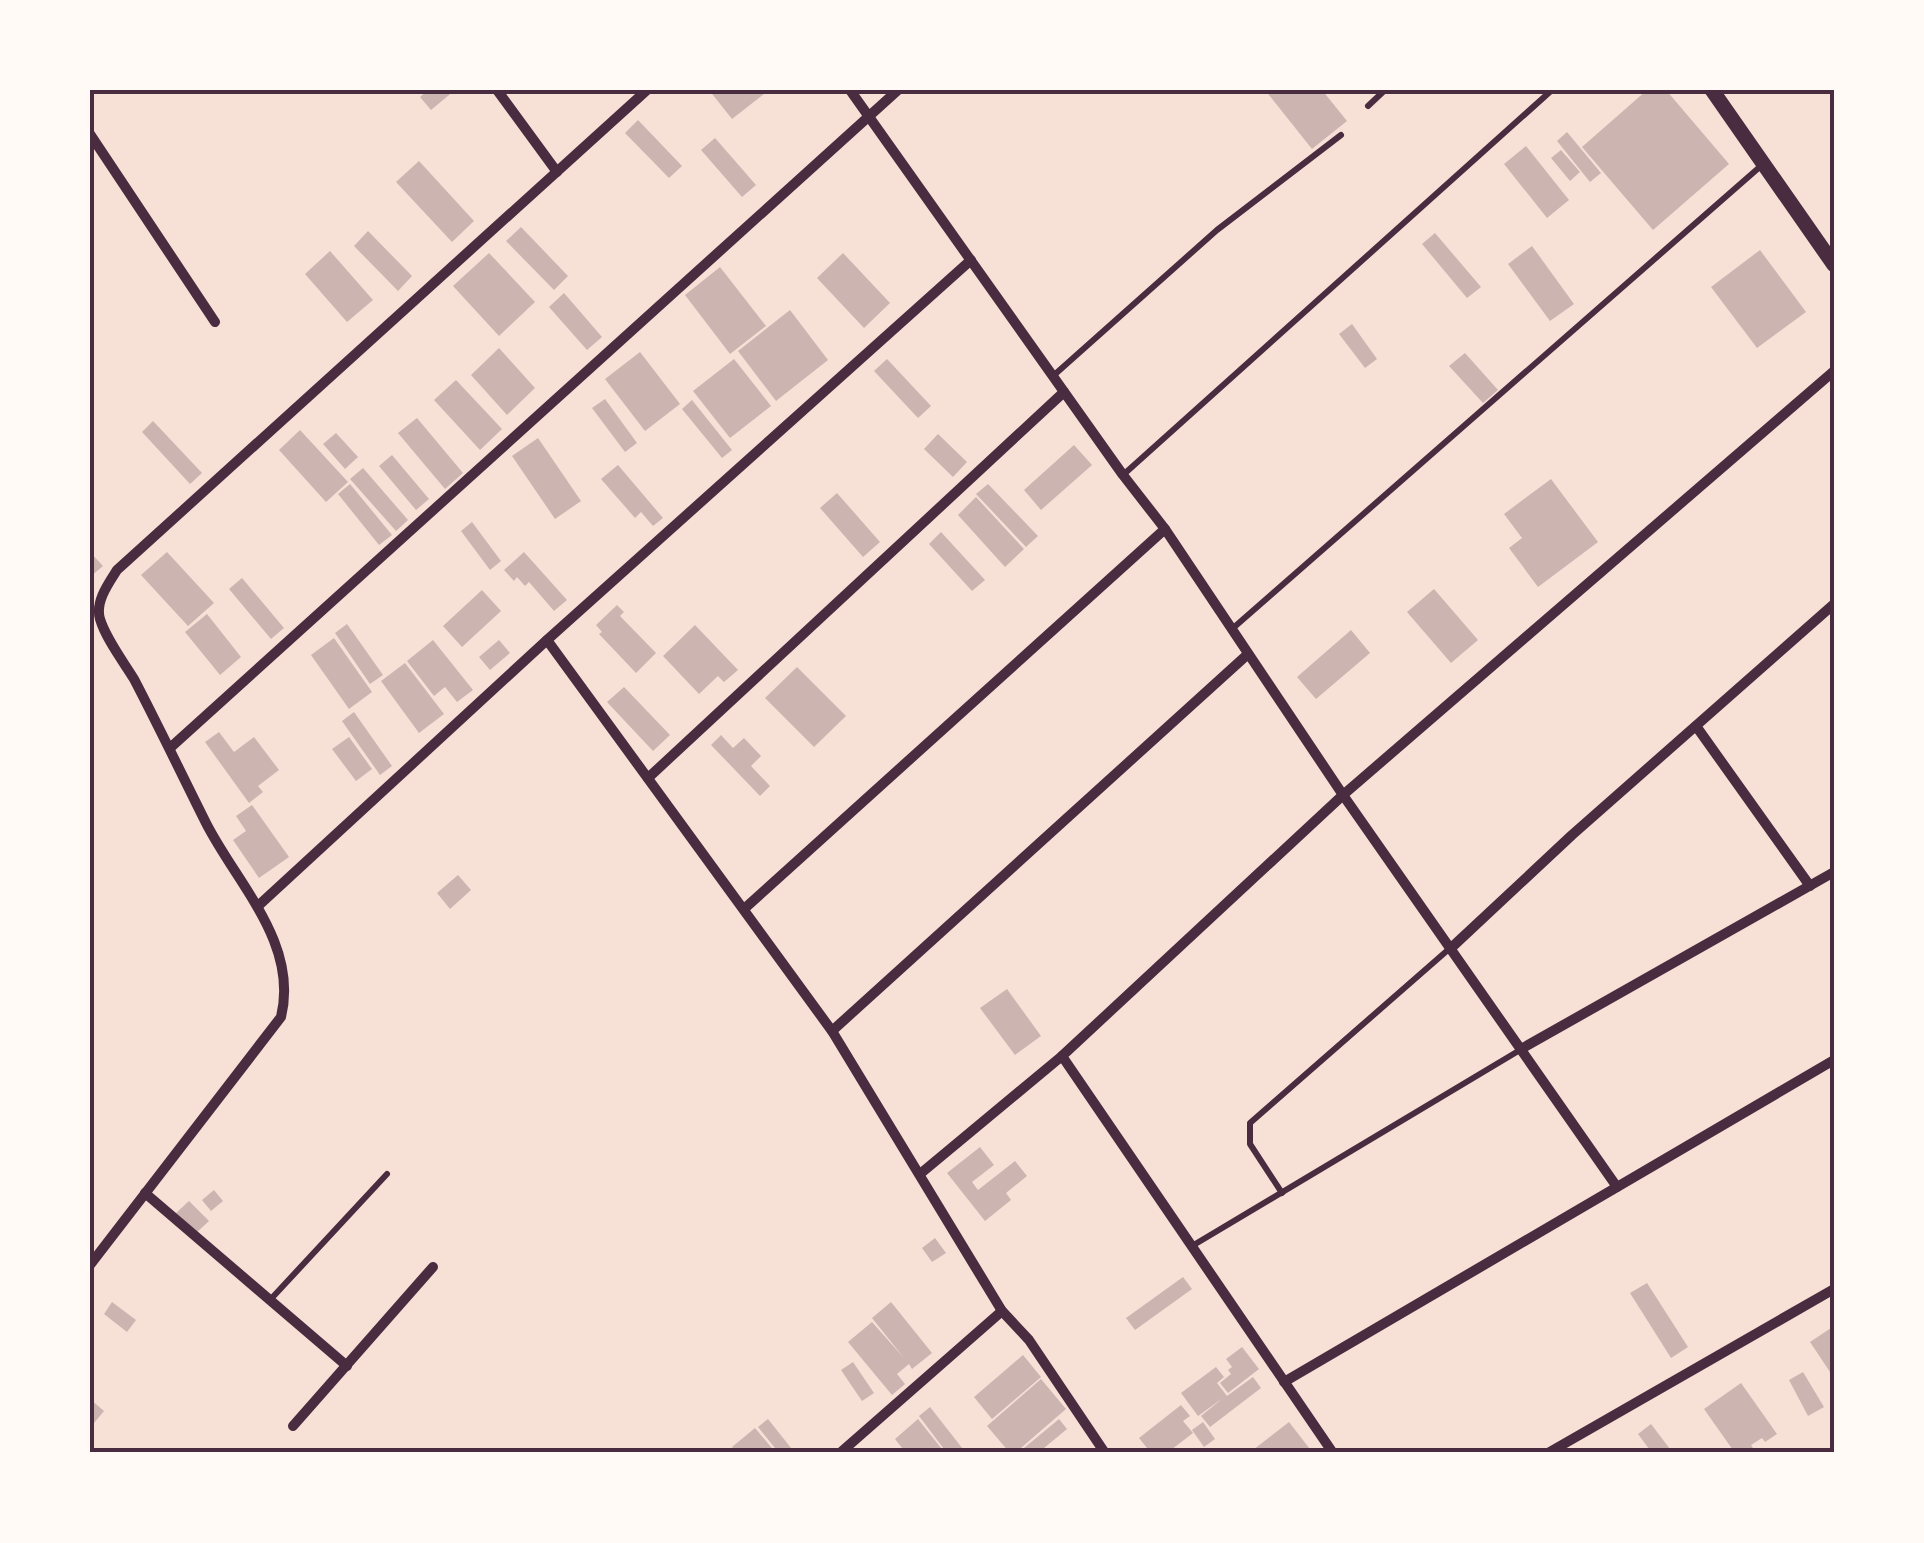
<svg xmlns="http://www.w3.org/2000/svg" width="1924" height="1543" viewBox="0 0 1924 1543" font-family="Arial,sans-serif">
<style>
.building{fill:#ccb4b1}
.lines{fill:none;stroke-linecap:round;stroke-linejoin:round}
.service{stroke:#4a2c40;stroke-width:6}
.minor{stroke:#4a2c40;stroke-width:10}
.tertiary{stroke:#4a2c40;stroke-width:15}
.neatline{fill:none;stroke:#4a2c40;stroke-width:4}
</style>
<rect width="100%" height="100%" fill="#f7e1d7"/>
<g class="building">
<polygon points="428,90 455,90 431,110 420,97"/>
<polygon points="709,90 769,90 732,119"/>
<polygon points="1265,90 1322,90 1347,121 1312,149"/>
<polygon points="1647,90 1666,90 1729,164 1653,230 1582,147"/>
<polygon points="638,120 682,166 669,178 625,133"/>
<polygon points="1567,132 1601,173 1590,182 1557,141"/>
<polygon points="715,138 756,185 742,197 701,150"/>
<polygon points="1526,146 1569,200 1547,218 1504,164"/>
<polygon points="1561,150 1580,172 1570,181 1551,158"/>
<polygon points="419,161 474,221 452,242 396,182"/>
<polygon points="521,227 568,276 554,290 506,241"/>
<polygon points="368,231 412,276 398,291 354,246"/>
<polygon points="1435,233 1481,287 1467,298 1422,244"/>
<polygon points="1532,246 1574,304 1550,321 1508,264"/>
<polygon points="1760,250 1806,312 1757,348 1711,287"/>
<polygon points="330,251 373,300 347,322 305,274"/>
<polygon points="489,253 535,302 499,336 453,286"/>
<polygon points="843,253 890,303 864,328 817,278"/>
<polygon points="720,267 766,326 730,354 685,295"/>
<polygon points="564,293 602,337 587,350 549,307"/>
<polygon points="790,310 828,360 776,401 738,351"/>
<polygon points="1352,324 1377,359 1365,368 1339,334"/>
<polygon points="499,348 535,388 507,415 471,375"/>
<polygon points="640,352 680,404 645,431 605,379"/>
<polygon points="1465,353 1498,390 1483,403 1449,366"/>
<polygon points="734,359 771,406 730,438 693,391"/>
<polygon points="887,359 931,406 918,418 874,371"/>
<polygon points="456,380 502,429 480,450 434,400"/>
<polygon points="605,399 637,443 625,452 592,408"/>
<polygon points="692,400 732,450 722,458 682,409"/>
<polygon points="417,418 463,473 445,489 398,433"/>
<polygon points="153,421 202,473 190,484 142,432"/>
<polygon points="300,430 348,482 326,502 279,450"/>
<polygon points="336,433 358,457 345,469 323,444"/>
<polygon points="938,434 967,462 953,477 924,449"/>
<polygon points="538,438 581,501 555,519 512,456"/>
<polygon points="1074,445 1092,465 1041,510 1024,490"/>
<polygon points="392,455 429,499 416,510 379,466"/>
<polygon points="618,465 663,518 653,526 641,512 635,518 601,479"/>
<polygon points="363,468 408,520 396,531 350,479"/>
<polygon points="1551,479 1598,542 1538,587 1509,548 1522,538 1504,514"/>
<polygon points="350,484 392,535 379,545 338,494"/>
<polygon points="988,484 1038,536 1026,547 976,494"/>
<polygon points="837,493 880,542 863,557 820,508"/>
<polygon points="976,497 1024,549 1005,567 958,515"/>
<polygon points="472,522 501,561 490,570 461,531"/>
<polygon points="941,532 985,580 972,591 929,544"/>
<polygon points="90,552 103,566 90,577"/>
<polygon points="167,552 214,603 188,626 141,575"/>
<polygon points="524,552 567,600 554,611 529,582 525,586 517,577 514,581 504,570"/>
<polygon points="242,578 284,628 271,639 229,589"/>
<polygon points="1434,589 1478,640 1451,663 1407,612"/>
<polygon points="482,590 501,611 462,647 443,626"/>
<polygon points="617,605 624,612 620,616 656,653 636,673 599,634 602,632 596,625"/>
<polygon points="207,614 241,657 220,675 185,632"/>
<polygon points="347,624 383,675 370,684 335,633"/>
<polygon points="695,625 738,670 724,682 718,676 699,694 663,656"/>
<polygon points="1351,630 1370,653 1316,699 1297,677"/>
<polygon points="334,638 372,692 349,709 311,655"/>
<polygon points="433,640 473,690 457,702 445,687 434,696 407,661"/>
<polygon points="499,640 510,653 490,670 479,657"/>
<polygon points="405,663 444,714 419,733 381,681"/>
<polygon points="797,667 846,716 814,747 765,698"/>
<polygon points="624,687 670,735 653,751 607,702"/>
<polygon points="354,712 392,766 380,775 342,721"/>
<polygon points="219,732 234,752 254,737 279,770 258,786 263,792 249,803 205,742"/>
<polygon points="721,735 733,748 744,738 761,756 751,766 770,786 760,796 711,745"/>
<polygon points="349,737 372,769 356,781 332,749"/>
<polygon points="252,805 289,857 259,878 233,840 246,831 236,816"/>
<polygon points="458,875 471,890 450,909 437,893"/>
<polygon points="1007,989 1041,1036 1015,1055 980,1008"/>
<polygon points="980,1147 994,1165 972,1182 978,1190 1015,1161 1027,1176 1006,1193 1011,1200 985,1221 947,1173"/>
<polygon points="214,1190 223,1201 211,1211 202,1200"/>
<polygon points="189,1201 209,1221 196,1233 176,1213"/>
<polygon points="935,1238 946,1253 932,1262 922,1248"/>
<polygon points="1183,1277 1192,1289 1135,1330 1126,1318"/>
<polygon points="1647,1283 1688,1347 1671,1358 1630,1293"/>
<polygon points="112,1302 136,1320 127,1332 104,1314"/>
<polygon points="891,1302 932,1353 912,1369 909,1364 897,1374 905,1384 892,1395 848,1342 872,1322 904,1358 872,1318"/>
<polygon points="1834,1326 1834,1378 1810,1342"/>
<polygon points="1242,1347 1259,1369 1228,1393 1220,1383 1231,1374 1228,1370 1232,1367 1226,1359"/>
<polygon points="1023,1355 1041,1377 992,1419 974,1397"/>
<polygon points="853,1362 874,1393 862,1401 841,1370"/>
<polygon points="1216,1367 1224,1377 1217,1383 1227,1396 1253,1377 1261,1388 1210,1427 1201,1416 1223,1398 1198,1416 1181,1393"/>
<polygon points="1803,1372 1824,1407 1808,1416 1789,1380"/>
<polygon points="1041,1379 1066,1409 1015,1453 1010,1453 987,1426"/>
<polygon points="1741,1383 1777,1434 1765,1442 1762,1438 1751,1445 1756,1453 1735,1453 1704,1409"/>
<polygon points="90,1399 104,1411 94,1423 90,1419"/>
<polygon points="1181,1405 1190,1416 1183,1421 1193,1433 1167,1453 1151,1453 1139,1438"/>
<polygon points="930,1407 966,1453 947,1453 919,1416"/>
<polygon points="768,1419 795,1453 779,1453 758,1427"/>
<polygon points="918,1419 945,1453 906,1453 895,1439"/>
<polygon points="1059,1419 1067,1429 1038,1453 1018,1453"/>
<polygon points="1203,1422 1215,1439 1204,1447 1192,1430"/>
<polygon points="1289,1422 1313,1453 1249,1453"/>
<polygon points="1651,1424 1673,1453 1652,1453 1638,1434"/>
<polygon points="755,1428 776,1453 737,1453 732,1447"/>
</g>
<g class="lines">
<g class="service">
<polyline points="1368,106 1385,90"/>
<polyline points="1053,376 1217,230 1341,135"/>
<polyline points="1123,475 1552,90"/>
<polyline points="1232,629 1762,165"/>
<polyline points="1282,1193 1250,1144 1250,1123 1449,949"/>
<polyline points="1192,1246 1520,1050"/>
<polyline points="270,1300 387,1174"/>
</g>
<g class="minor">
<polyline points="497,90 557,172"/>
<polyline points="850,90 1123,475 1165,529 1343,795 1617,1187"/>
<polyline points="90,134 215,322"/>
<polyline points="547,640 832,1031 1002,1311 1029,1340 1105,1453"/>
<polyline points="1696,726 1810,886"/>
<polyline points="170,748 898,90"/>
<polyline points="648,778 1064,392"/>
<polyline points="258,906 547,640 971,260"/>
<polyline points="744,909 1165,529"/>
<polyline points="1450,949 1572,835 1834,604"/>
<polyline points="832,1031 1248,654"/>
<polyline points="1521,1049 1834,872"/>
<polyline points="920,1174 1062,1056"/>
<polyline points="145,1193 347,1366"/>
<path d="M90,1265l191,-248c18,-74 -44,-133 -75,-194 -24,-48 -47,-96 -72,-144 -11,-18 -28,-40 -34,-60 -5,-17 8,-35 17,-49l530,-480"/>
<polyline points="1284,1382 1834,1060"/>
<polyline points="293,1426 433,1267"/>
<polyline points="840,1453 1002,1311"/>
<polyline points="1333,1453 1062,1056 1343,795 1834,371"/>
<polyline points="1548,1453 1834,1289"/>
</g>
<polyline class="tertiary" points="1712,90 1834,265"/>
</g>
<rect width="1924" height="1543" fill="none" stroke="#fffaf5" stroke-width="185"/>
<rect x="92" y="92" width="1740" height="1358" class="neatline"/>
</svg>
